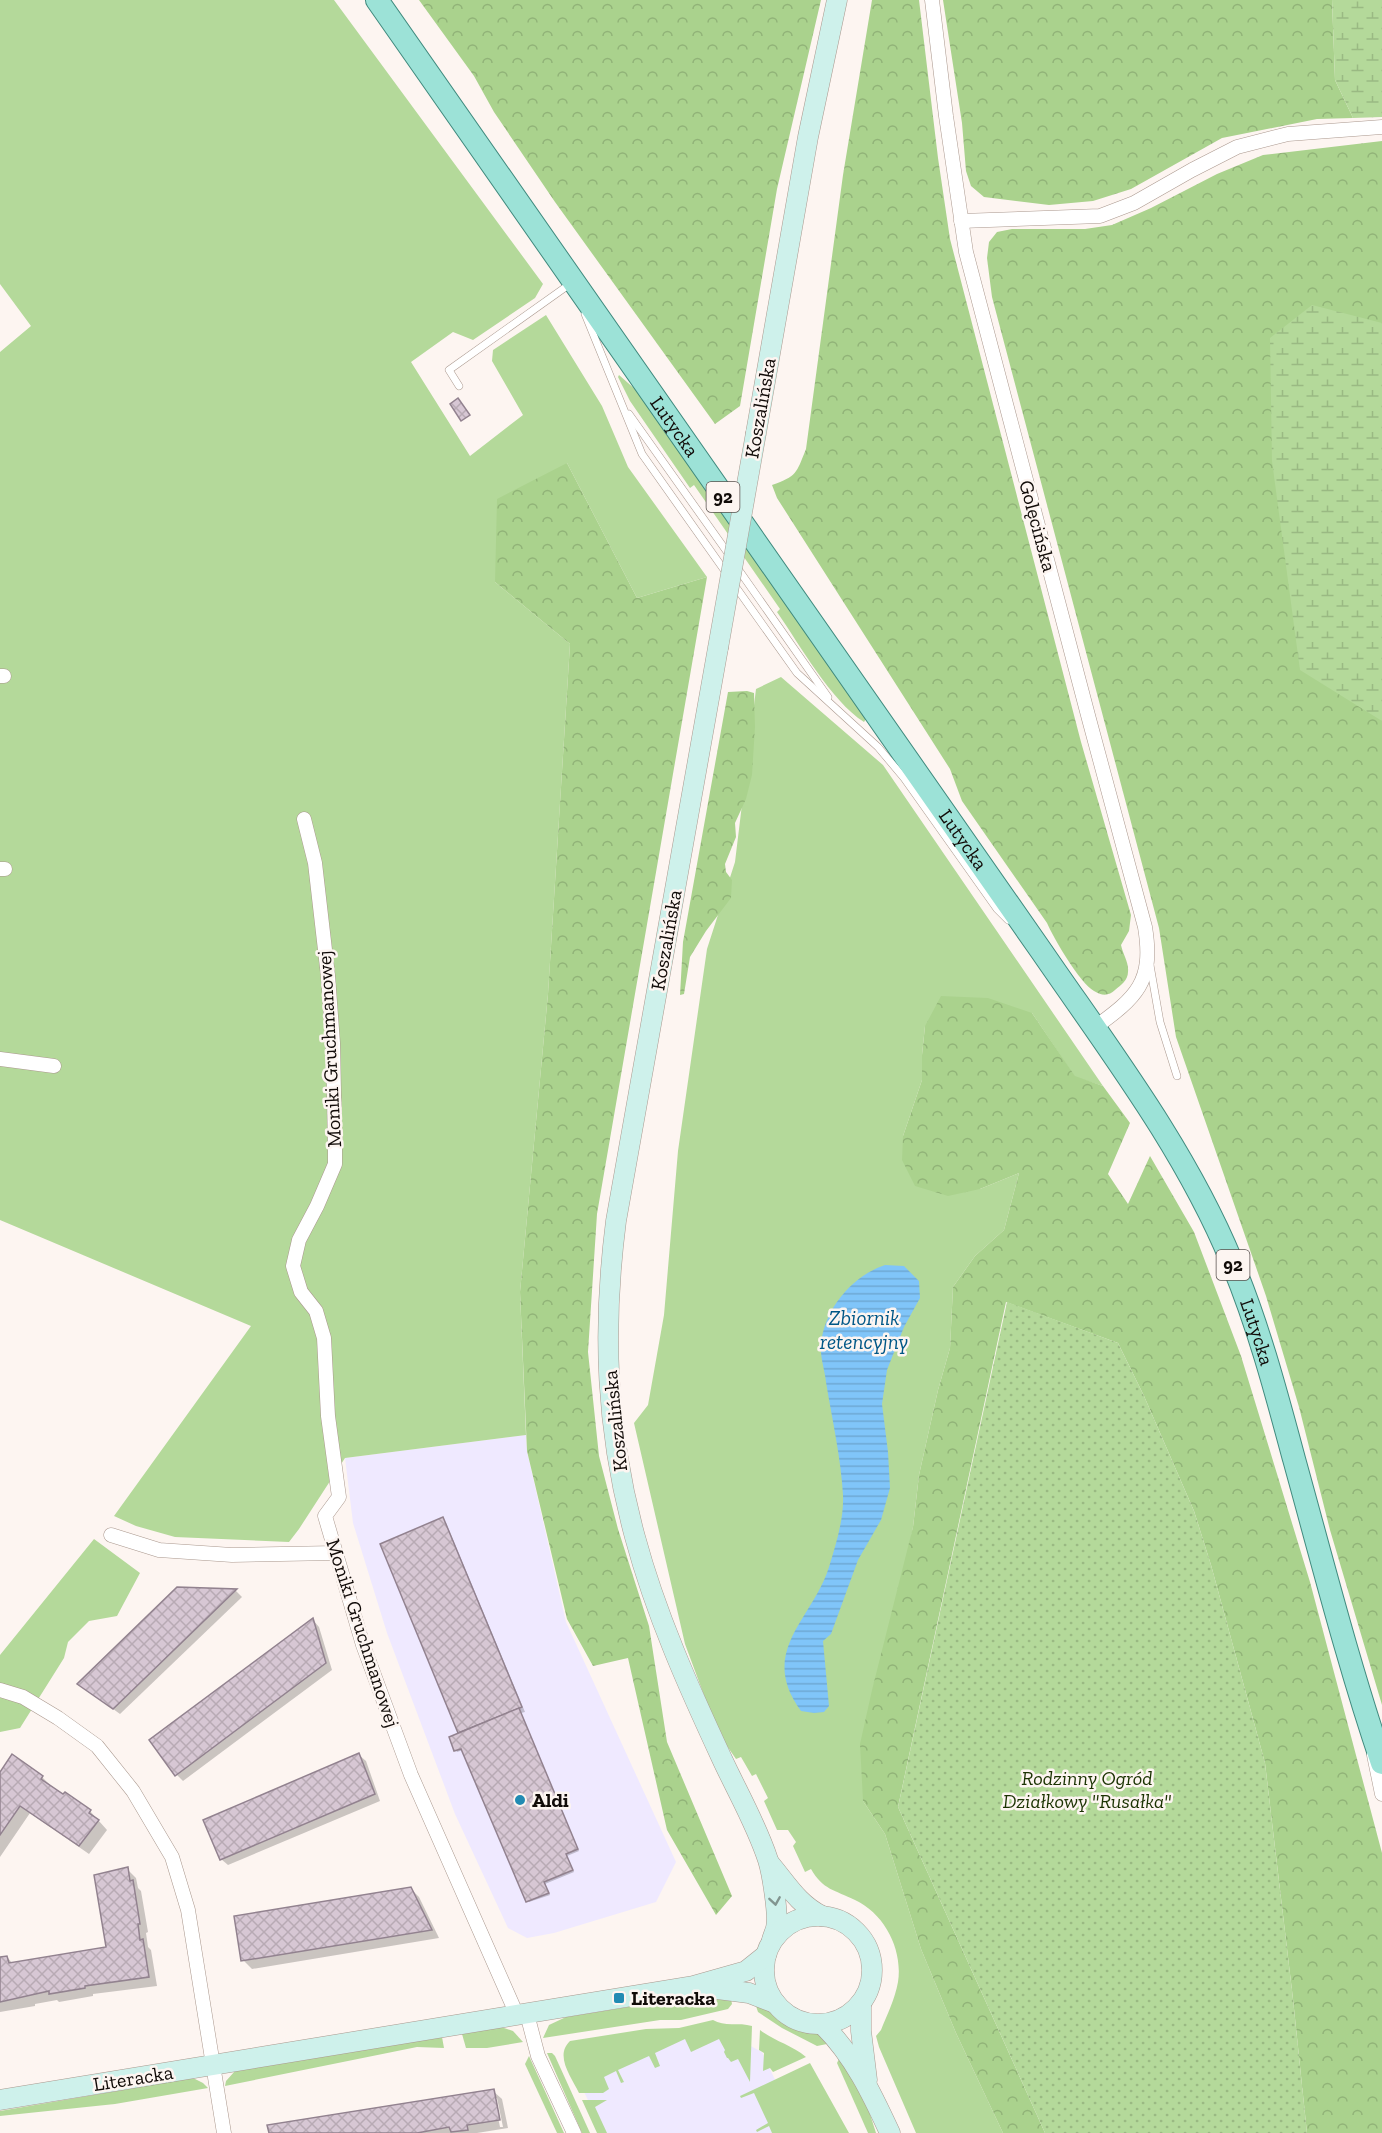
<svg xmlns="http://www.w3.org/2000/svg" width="1382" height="2133" viewBox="0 0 1382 2133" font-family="'Zilla Slab',serif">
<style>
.commercial{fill:#efe9ff}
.grass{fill:#b4d99a}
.forest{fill:url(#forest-crowns)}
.wetland{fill:url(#wetland-marsh)}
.garden{fill:url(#garden-dots)}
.water{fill:url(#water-rules)}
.shadow{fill:#0003;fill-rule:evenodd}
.building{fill:url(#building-cross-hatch);stroke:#92828f;stroke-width:1.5}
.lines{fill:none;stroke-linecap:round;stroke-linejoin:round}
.lane-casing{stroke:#aa988e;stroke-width:8}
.street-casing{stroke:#aa988e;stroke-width:15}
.secondary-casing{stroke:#aa988e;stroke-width:21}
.primary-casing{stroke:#408a7e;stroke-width:24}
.lane{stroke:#fff;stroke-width:7}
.street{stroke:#fff;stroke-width:14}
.secondary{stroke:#cef1eb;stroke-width:20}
.primary{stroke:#9ce2d7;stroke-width:22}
.secondary-bridge-casing{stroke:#aa988e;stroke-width:21;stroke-linecap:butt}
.secondary-bridge{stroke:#cef1eb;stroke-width:20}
.oneway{stroke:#829590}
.poi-dot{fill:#228bb3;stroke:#fdf5f1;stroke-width:2}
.labels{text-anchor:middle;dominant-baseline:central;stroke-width:5;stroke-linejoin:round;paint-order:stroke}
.shield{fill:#fdf5f1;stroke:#58514e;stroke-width:1.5}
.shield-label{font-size:18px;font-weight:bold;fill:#110b08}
.street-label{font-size:20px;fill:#110b08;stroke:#fdf5f1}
.park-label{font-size:20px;font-style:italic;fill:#1b3302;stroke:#fdf5f1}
.poi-label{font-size:20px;font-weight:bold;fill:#110b08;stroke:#fdf5f1;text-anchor:start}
.water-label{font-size:21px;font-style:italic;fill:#005787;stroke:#fdf5f1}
</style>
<defs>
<pattern id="forest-crowns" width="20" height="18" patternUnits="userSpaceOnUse" patternTransform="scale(1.5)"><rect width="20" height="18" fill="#aad28d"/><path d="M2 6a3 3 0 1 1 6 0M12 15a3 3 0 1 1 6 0" fill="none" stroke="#91b378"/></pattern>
<pattern id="wetland-marsh" width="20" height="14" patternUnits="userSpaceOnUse" patternTransform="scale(1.5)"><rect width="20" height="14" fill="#b4d99a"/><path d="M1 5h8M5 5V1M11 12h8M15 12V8" fill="none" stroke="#9ab983"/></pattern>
<pattern id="garden-dots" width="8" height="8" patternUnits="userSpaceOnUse" patternTransform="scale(1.5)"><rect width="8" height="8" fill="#b4d99a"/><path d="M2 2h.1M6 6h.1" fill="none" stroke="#9ab983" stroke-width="1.8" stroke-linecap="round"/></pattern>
<pattern id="water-rules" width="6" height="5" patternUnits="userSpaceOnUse" patternTransform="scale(1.5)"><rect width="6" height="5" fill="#80c5f9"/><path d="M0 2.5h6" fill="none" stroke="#6ea8d4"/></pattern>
<pattern id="building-cross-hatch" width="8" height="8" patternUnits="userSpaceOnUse" patternTransform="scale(1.5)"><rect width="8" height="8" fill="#d7c7d4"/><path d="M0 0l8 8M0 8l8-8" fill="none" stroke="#b8aab4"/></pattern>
</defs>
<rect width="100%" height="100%" fill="#fdf5f1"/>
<g class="commercial">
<polygon points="526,1435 527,1451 566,1622 676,1862 656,1902 554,1933 527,1938 508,1928 455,1814 387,1633 353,1523 345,1458"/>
<polygon points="724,2032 762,2052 800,2133 603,2133 574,2070 581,2056"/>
</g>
<g class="grass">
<polygon points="0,0 334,0 543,284 535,298 473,340 453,332 411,362 470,456 523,415 492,361 493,350 546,315 602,406 628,467 707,577 637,598 567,463 495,582 570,644 548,994 520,1292 526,1435 345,1458 299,1529 289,1542 175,1537 136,1526 114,1516 251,1326 0,1220 0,352 31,326 0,284"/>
<path d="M619,375l17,15 230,329 -2,3c-33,-21 -64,-77 -87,-110l3,-3 -86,-124 -4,3 -60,-87 -12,-24z"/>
<path d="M781,677l102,88 220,321 -28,-9 -43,-64 -107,13 -3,29v25l-19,56 77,53 39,-16 -15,57 -29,26 -22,31 -3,61 -12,42 -19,85 -6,52 -50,274 22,33 36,115 35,84 47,100h-87l-37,-86 -3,-11 5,-6c6,-15 14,-31 17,-48 5,-32 -13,-68 -43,-82 -20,-10 -32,-10 -44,-31l-6,3 -12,-26 3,-4 -8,-12h-11l-13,-29 4,-3 -12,-24 -4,2 -11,-19 -5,2 -18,-26 -33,-89 -51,-221 14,-18 16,-90 14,-164 29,-202 28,-87 21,-173z"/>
<polygon points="94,1539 140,1573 117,1616 89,1621 68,1642 64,1658 20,1728 0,1732 0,1655"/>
<polygon points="684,1998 731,1999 732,2004 728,2009 681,2020 660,2020 543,2038 549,2025 566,2017"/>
<polygon points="754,2000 770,2009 789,2024 820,2034 832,2043 817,2046 782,2028 758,2012"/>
<path d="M713,2020c11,7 26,2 39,6l-2,56 -12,-23 -7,3 -3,-4h-1l-3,-6 1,-2 -6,-11 -28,13 -6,-13 -30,14 5,13 -5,2 -6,-12 -31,14 6,12 -3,1 -5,-12 -12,6 5,12 -6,4h-24c-7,-15 -25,-37 -9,-52l76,-12 33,-1z"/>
<polygon points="501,2027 513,2031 523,2042 487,2048 466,2048 462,2034"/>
<path d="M760,2030c14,11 32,15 46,27l-33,15 -3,-4 -7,3 1,-18 -5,-3z"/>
<polygon points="442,2037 444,2048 417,2047 225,2086 226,2081 235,2071"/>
<polygon points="547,2053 552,2053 555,2056 590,2133 582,2133"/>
<polygon points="529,2056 564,2133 557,2133 525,2064"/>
<polygon points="840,2057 868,2108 876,2133 868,2133 837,2063"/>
<polygon points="810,2063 849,2133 772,2133 769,2126 757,2132 756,2130 768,2123 754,2093 741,2098 740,2096"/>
<polygon points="193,2078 203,2083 208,2088 115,2104 0,2116 0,2111"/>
<polygon points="582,2100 607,2100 595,2107 607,2133 597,2133"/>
</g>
<g class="forest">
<polygon points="419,0 821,0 777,189 740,406 715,424 555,202 494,112 474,76"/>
<path d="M872,0h47l19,158 12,81 131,503 50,173 -2,16 -8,14c2,10 8,17 7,27 0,8 -7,13 -13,18 -6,6 -13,6 -21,1 -14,-8 -40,-52 -47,-68l-85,-122 -12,-32 -173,-271 -5,-13c25,-9 24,-11 34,-36l37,-274z"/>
<polygon points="943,0 1332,0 1335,80 1353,118 1317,119 1222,138 1131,189 1093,201 1049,205 984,197 971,186 966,171 962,123"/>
<polygon points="1382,141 1382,1705 1330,1530 1299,1407 1266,1296 1176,1037 1159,928 992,297 987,258 989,242 997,232 1012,229 1085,229 1112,225 1151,208 1217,174 1263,155"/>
<polygon points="567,463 637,598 707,577 597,1214 588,1352 599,1456 618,1529 649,1626 667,1742 732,1896 716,1915 667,1830 628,1658 593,1666 567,1619 527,1451 520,1292 548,994 570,644 495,582 497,499"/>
<polygon points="747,691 754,693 755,727 752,775 746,799 735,823 736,837 725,864 726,872 732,880 731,898 706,931 690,957 684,994 680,995 683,942 728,692"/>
<polygon points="941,996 988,998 1032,1013 1075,1076 1103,1086 1130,1123 1108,1174 1128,1204 1150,1156 1194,1232 1241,1356 1310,1582 1382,1853 1382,2133 1307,2133 1293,1999 1265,1763 1211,1565 1194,1511 1144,1396 1118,1343 1006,1302 898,1807 1045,2133 1003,2133 956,2033 921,1949 885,1834 863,1801 860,1744 872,1690 913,1527 919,1475 938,1390 950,1348 953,1287 975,1256 1004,1230 1019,1173 980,1189 948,1196 915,1186 902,1160 903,1136 922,1080 922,1055 925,1026"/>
</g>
<g class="wetland">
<polygon points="1332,0 1382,0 1382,117 1353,118 1335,80"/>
<polygon points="1312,305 1382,323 1382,721 1300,670 1272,461 1270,338"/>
</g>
<polygon class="garden" points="1007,1302 1118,1343 1144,1396 1194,1511 1211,1565 1265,1763 1293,1999 1307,2133 1045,2133 898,1807"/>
<path class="water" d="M885,1265l19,1 15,15 1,17 -16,29 -17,43 -5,34 6,48 2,36 -9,32 -23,40 -27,74 -8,7 6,65 -5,6 -10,1 -13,-2c-44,-60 12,-92 28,-144 7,-23 15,-48 14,-72 -2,-37 -11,-76 -17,-113 -1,-11 -6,-25 -5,-36 2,-36 31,-70 64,-81z"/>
<g class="shadow">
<polygon points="442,1519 446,1523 525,1712 521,1713 579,1851 567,1856 574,1872 545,1884 550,1895 529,1902 463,1750 457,1752 456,1750 461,1734"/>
<polygon points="178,1589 236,1591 242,1597 120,1714 79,1684"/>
<polygon points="313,1620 319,1627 332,1670 183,1781 177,1775"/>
<polygon points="359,1755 366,1761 380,1801 228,1865 221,1859"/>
<polygon points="0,1776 42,1777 51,1786 50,1787 90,1811 107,1830 89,1854 30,1813 0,1857"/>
<polygon points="127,1869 136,1878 138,1888 141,1891 148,1932 146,1933 148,1947 151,1950 157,1986 93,1994 93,1996 59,2002 57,2000 35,2004 35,2006 0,2012 0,1959 7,1957 13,1964 108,1948"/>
<polygon points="410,1888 419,1897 439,1938 252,1969 243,1960"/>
<path d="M493,2091l9,8 6,29 -31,5h-207zM494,2098h3l6,29h-3z"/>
</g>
<g class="building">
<polygon points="458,398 470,415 461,421 450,404"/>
<polygon points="443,1517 522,1707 458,1733 380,1544"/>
<polygon points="177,1587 237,1589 113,1709 77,1684"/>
<polygon points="313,1618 326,1663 175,1776 149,1740"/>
<polygon points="519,1708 578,1849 566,1854 573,1870 544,1882 549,1893 526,1902 461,1749 454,1751 449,1737"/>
<polygon points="359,1753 375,1794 220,1860 203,1820"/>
<polygon points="12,1754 43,1776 41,1779 63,1794 65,1792 91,1810 89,1813 99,1820 79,1846 20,1806 0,1835 0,1772"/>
<polygon points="128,1867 130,1881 133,1880 140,1924 138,1924 140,1940 143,1939 149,1977 85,1986 85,1988 49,1994 49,1991 0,2002 0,1957 7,1956 9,1963 106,1947 94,1875"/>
<polygon points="411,1887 432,1930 241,1961 234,1916"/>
<polygon points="494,2089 500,2120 467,2125 468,2130 451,2132 449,2127 417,2133 269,2133 267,2125"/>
</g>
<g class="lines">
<defs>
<g id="lane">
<polyline points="585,314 642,454 727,574"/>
<polyline points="459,386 449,370 570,284"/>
<polyline points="629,414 730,556"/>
<polyline points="736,566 828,697"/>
<polyline points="733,583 797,673 878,747 904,778 997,909 1008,920"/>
<polyline points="1150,965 1160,1022 1177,1076"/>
</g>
<g id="street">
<path d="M932,0l14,116 20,136 123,467 56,208c9,55 -8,70 -51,101"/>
<polyline points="961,221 1100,216 1134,203 1192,170 1237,147 1288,134 1382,127"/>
<polyline points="0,676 4,676"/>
<polyline points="304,819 315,863 328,976 333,1043 335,1147 335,1164 317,1206 299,1240 293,1266 301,1292 316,1311 324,1338 328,1416 339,1497 325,1516 363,1645 411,1775 517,2015"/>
<polyline points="0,869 5,869"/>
<polyline points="0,1059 54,1066"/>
<polyline points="111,1535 159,1550 232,1555 335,1553"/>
<polyline points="0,1690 23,1697 58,1718 97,1746 133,1791 172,1857 188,1910 224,2133"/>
<polyline points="1374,1755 1382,1794"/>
<polyline points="527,2014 538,2056 574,2133"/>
</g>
<g id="secondary">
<polyline points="756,433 808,137 837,0"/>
<path d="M718,648l-102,573c-14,109 -10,210 19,316 21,78 54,151 88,224 15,32 34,65 45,99 4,13 11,55 8,68 -1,4 -3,8 -4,12"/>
<path d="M770,1864c17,20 28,40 52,52"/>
<circle cx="818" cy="1970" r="54"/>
<polyline points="702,1987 749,1993 775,2003"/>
<polyline points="861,2005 861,2031 867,2080"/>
<path d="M823,2025c31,31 49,69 67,108"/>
<polyline points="0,2100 693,1986 746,1971 766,1955"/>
</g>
<g id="primary">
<path id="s1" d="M377,0l665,952c68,99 143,197 189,308 27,64 45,132 63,199 28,101 54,204 88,304"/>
</g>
</defs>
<use href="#lane" class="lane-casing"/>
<use href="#street" class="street-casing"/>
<use href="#secondary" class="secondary-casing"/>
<use href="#primary" class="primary-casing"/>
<use href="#lane" class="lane"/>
<use href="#street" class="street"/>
<use href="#secondary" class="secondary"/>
<use href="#primary" class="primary"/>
<defs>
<polyline id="secondary-bridge" points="718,648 756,433"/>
</defs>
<use href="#secondary-bridge" class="secondary-bridge-casing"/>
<use href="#secondary-bridge" class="secondary-bridge"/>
</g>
<defs><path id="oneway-chevron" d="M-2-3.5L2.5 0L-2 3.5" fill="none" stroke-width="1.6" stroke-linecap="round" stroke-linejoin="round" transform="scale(1.5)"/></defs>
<use class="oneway" href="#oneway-chevron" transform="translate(775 1901) rotate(81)"/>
<g class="poi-dot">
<circle cx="520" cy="1800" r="6"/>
<rect x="613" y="1992" width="12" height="12" rx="3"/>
</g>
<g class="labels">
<g class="shield">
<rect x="706.5" y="482" width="33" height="30" rx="4.5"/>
<rect x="1216.5" y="1250" width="33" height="30" rx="4.5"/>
</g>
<g class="shield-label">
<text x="723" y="497">92</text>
<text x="1233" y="1265">92</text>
</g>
<g class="street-label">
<text transform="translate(760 408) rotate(-80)">Koszalińska</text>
<text stroke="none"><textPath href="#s1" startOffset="520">Lutycka</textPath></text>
<text transform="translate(1038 526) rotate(75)">Golęcińska</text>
<text stroke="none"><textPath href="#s1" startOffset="1024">Lutycka</textPath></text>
<text transform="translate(666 940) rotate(-80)">Koszalińska</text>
<text transform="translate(329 1049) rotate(-93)">Moniki Gruchmanowej</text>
<text stroke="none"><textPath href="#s1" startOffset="1600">Lutycka</textPath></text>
<text transform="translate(615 1421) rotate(-96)">Koszalińska</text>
<text transform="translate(363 1633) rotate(72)">Moniki Gruchmanowej</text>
<text transform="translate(133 2078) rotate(-9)">Literacka</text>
</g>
<g class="park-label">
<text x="1087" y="1778">Rodzinny Ogród<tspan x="1087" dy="23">Działkowy "Rusałka"</tspan></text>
</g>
<g class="poi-label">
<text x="532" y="1800">Aldi</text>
<text x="631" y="1998">Literacka</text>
</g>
<g class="water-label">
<text x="864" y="1317">Zbiornik<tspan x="864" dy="24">retencyjny</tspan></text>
</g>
</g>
</svg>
